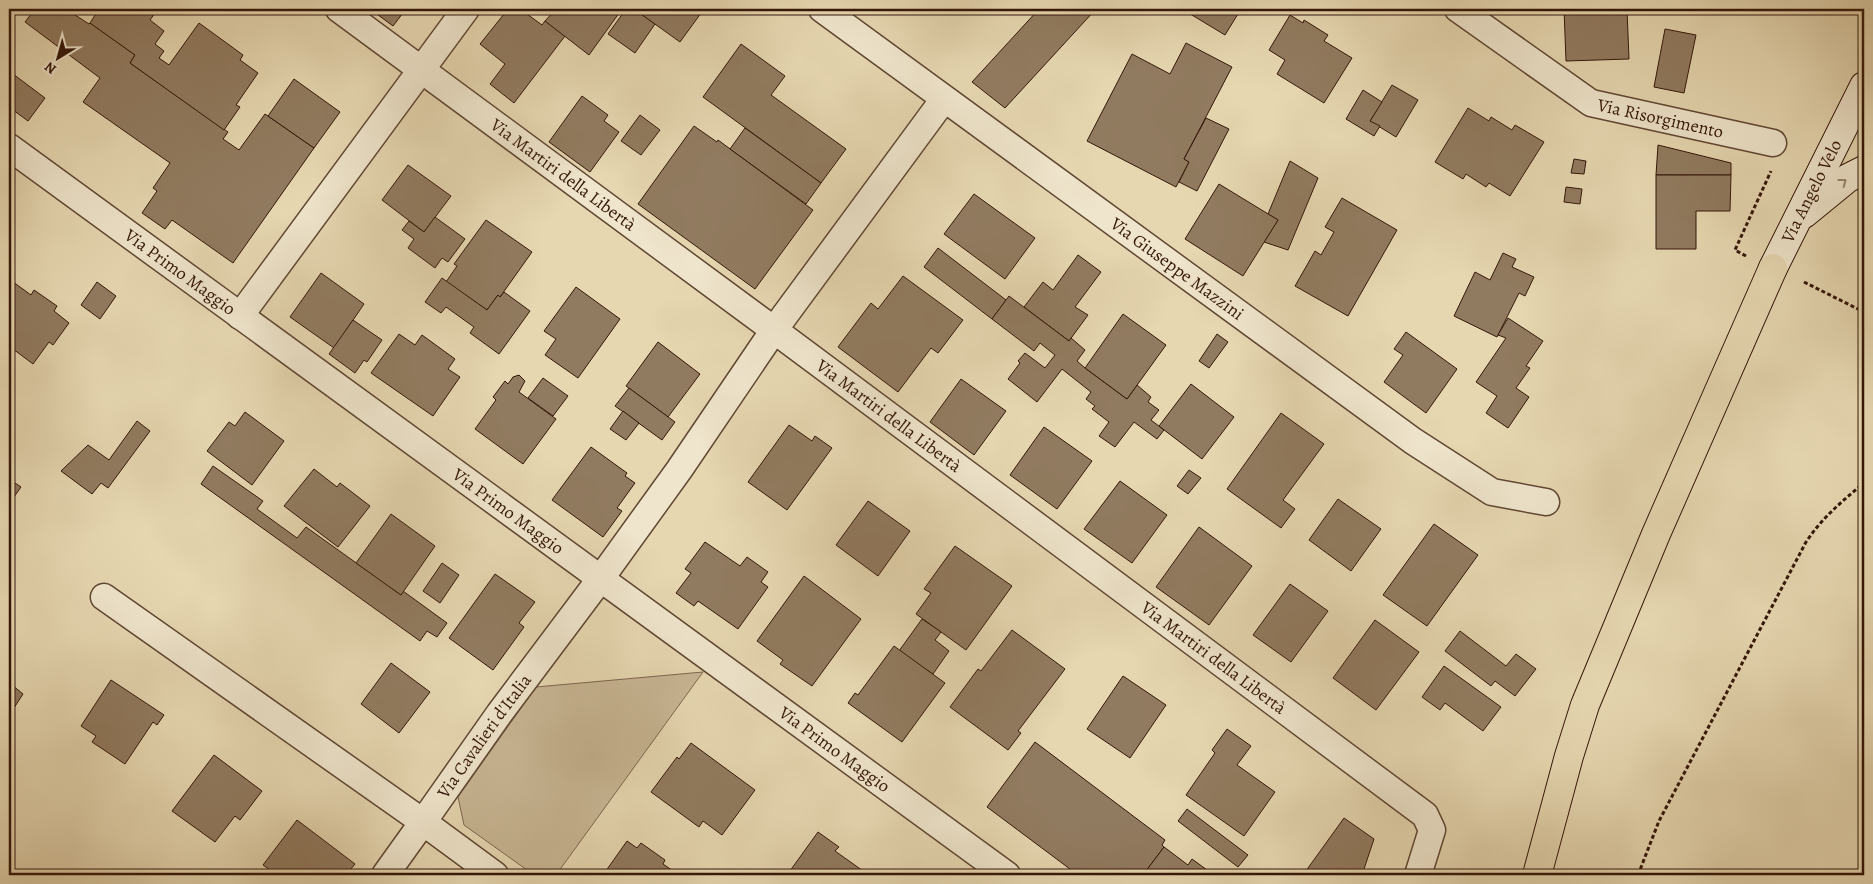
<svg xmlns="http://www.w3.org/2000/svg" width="1873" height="884" viewBox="0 0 1873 884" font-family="Alegreya,serif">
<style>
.green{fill:#c8b694;stroke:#7e664e}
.building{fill:#917b60;stroke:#341709}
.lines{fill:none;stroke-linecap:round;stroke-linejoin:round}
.street-casing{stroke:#604733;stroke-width:29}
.secondary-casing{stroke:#341709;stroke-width:30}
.highway-casing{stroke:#341709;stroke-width:30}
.path{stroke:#341709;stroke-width:3;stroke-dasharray:4 2.5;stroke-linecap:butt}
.street{stroke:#efe5cc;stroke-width:26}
.secondary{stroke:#efe5cc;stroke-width:28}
.highway{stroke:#e6d7b1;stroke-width:28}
.oneway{stroke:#9b8874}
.labels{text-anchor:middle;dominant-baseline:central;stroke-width:4.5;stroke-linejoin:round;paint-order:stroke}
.street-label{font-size:18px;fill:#341709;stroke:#efe5cc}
</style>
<rect width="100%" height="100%" fill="#e6d7b1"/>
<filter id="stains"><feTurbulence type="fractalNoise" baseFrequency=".004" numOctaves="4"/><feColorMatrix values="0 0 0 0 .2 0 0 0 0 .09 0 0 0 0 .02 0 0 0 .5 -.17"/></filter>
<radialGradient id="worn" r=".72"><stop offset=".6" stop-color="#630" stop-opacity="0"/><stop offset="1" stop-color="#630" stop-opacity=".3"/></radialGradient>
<polygon class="green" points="703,672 556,875 534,875 464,825 458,797 536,687"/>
<g class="building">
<polygon points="35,9 66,9 89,24 90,23 135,55 130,63 228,132 223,139 239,150 265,114 314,148 233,263 172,220 165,229 142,213 157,191 153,188 170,163 83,102 100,78 25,22"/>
<polygon points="99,9 158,9 150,20 164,31 155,44 164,51 159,58 169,65 199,23 243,55 240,60 258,73 236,105 240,107 224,130 130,63 135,55 90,23"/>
<polygon points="370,9 406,9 393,26"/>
<polygon points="508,9 520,9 542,25 545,21 565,36 514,103 490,84 505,64 480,44"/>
<polygon points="556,9 564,9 569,12 571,9 622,9 589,55 545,21"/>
<polygon points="626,9 634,9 655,24 635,53 608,34"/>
<polygon points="634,9 704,9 680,42"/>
<polygon points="1039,9 1096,9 1005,108 972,82"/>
<polygon points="1182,9 1241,9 1225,35"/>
<polygon points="1564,9 1627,9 1629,59 1566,61"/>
<polygon points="1290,15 1303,23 1304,20 1328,35 1324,41 1352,58 1324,103 1277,74 1285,60 1269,50"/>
<polygon points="1665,29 1696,35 1684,93 1654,87"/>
<polygon points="1186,43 1232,67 1184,159 1189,162 1176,187 1087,141 1132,54 1170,74"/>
<polygon points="741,44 785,76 771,95 846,149 821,183 703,97"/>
<polygon points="9,71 45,98 28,121 9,107"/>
<polygon points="294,79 340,112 314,148 268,116"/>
<polygon points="1392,85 1418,100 1396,137 1370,121"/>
<polygon points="1363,90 1382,102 1370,121 1380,126 1374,136 1346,119"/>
<polygon points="582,96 608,115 604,121 619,132 590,172 549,142"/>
<polygon points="1468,108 1489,121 1491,117 1512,130 1515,125 1544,142 1510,196 1489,183 1486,187 1466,174 1463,179 1435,162"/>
<polygon points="640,115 660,130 641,155 621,141"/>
<polygon points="1206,118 1229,129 1197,191 1179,182 1189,162 1184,159"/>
<polygon points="694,126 717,142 718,140 813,210 755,289 638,204"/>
<polygon points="745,128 821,183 806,204 730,149"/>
<polygon points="1658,145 1731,163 1731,175 1656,175"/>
<polygon points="1574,159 1586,161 1584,174 1571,173"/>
<polygon points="1290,161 1318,178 1288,250 1264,242 1278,220 1268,214"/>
<polygon points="408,165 451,196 424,232 382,200"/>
<polygon points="1656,175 1731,175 1730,211 1696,211 1696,249 1656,249"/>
<polygon points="1219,184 1278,220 1243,276 1185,239"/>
<polygon points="1566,187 1582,189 1580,204 1564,202"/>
<polygon points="974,194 1035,238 1005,279 944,234"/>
<polygon points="1342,198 1397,230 1348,316 1295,286 1315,251 1321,255 1334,232 1325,227"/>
<polygon points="435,217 465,239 448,262 442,258 435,268 408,248 414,239 402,230 409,221 424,232"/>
<polygon points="486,220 532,252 500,297 498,295 487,310 446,282 457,266 454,264"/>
<polygon points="938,248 1006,300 992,319 924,267"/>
<polygon points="1503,253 1516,259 1512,267 1534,277 1525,296 1519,293 1497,337 1454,316 1475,272 1490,280"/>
<polygon points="1078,255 1101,272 1075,307 1088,315 1069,341 1024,307 1043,282 1053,290"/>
<polygon points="321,273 364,304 334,348 290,317"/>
<polygon points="903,276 963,320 938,353 931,348 898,392 838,347 871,303 878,309"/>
<polygon points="442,278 487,310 498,295 500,297 504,292 530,311 499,354 470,333 474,327 446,307 441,313 425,302"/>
<polygon points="9,279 31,295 34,290 57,306 54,311 69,323 53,345 49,342 33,364 9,346"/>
<polygon points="97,282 116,296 100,319 81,305"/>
<polygon points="576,287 620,319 578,378 545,355 556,339 544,331"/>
<polygon points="1009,296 1069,341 1071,338 1085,350 1077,361 1085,368 1127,399 1137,385 1151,397 1148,402 1159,410 1151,420 1164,430 1157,439 1134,422 1115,447 1099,436 1109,422 1092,409 1095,406 1086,399 1091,392 1062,369 1037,402 1008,379 1020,363 1018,361 1025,353 1045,368 1055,355 1040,343 1034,351 992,319"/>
<polygon points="1123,314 1166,345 1127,399 1085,368"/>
<polygon points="1508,318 1543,341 1526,366 1530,368 1516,388 1529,397 1508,428 1486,413 1497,396 1476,382 1506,338 1498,335"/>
<polygon points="353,320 382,340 367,362 364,360 355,373 329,354"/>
<polygon points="1406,332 1457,369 1426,413 1384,382 1403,355 1394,349"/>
<polygon points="399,334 415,345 422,335 455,359 448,369 460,377 433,416 371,373"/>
<polygon points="1217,334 1228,342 1209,368 1199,361"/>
<polygon points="658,342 700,374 668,417 626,386"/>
<polygon points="519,375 525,381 519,392 556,419 523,464 475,429 496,400 493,397 505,381 508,384 513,377"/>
<polygon points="543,378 568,396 553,416 528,398"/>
<polygon points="961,379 1006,411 974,455 930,422"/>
<polygon points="1191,384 1234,417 1202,459 1159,426"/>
<polygon points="629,388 675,422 662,440 615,406"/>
<polygon points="623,411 639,423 626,440 610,429"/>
<polygon points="245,412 284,441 252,485 207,451 229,422 235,426"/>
<polygon points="1281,413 1324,444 1283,500 1295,509 1281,528 1227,489"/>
<polygon points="137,421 150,431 108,488 101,483 92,494 61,471 88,445 109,460"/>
<polygon points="789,425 812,441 815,436 832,448 787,510 748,482"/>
<polygon points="1044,427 1092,461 1057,509 1010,475"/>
<polygon points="591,447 627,473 625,476 635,483 617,508 622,511 603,537 552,500"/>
<polygon points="213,466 263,501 257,509 297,538 306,527 401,595 403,591 447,623 437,637 427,631 420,641 201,484"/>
<polygon points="314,469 337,487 340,483 370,506 338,547 284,506"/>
<polygon points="1189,470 1201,478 1188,494 1177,486"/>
<polygon points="9,479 21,487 9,504"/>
<polygon points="1120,481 1167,515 1132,563 1084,529"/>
<polygon points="1338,499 1381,529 1351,571 1309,540"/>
<polygon points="868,501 910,531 878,576 836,545"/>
<polygon points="391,514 435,546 401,595 356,563"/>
<polygon points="1434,524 1478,555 1427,626 1383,595"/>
<polygon points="1199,527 1252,566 1209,625 1156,587"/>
<polygon points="705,542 740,566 747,557 768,572 761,582 768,587 738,629 698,601 694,606 676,593 691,573 685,569"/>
<polygon points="955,546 1012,586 966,650 916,614 931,593 924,589"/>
<polygon points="442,563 459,575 440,603 423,591"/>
<polygon points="495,574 535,602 519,623 524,627 493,670 449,638"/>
<polygon points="804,576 861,619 812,686 780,664 783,660 757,641"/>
<polygon points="1290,584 1328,611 1291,662 1253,635"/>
<polygon points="922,619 941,632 935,640 949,651 933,674 899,651"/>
<polygon points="1375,620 1419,652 1376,710 1333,678"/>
<polygon points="1012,630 1065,669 1018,731 1021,733 1008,750 950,707 978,669 981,671"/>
<polygon points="1460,631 1506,666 1516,654 1536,669 1515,696 1495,681 1491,686 1445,651"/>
<polygon points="894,646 945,683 902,742 848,703 855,693 858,695"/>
<polygon points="391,663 430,692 399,733 361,704"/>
<polygon points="1444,666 1501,707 1483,731 1445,703 1440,710 1422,697"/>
<polygon points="1123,676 1166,705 1130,758 1087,729"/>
<polygon points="111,680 164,715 157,725 153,722 125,764 92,742 96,736 81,726"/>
<polygon points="12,685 23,694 10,714 9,689"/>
<polygon points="1227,729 1251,746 1237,765 1275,792 1244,836 1186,795 1215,753 1212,750"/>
<polygon points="1035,742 1165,840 1162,845 1164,847 1143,875 1078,875 987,807"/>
<polygon points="691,743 755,790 722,835 703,821 699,827 651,792 677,757 679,759"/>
<polygon points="214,755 262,791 240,820 235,816 215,842 172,811"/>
<polygon points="1187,809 1248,855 1238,867 1178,821"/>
<polygon points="1344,818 1374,839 1362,875 1303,875"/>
<polygon points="297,820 355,864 346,875 277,875 263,865"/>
<polygon points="818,832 839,847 835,851 866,873 865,875 787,875"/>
<polygon points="627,841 637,848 641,843 665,860 663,864 679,875 603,875"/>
<polygon points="1164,847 1188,865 1192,859 1214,875 1143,875"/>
</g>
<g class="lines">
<defs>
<g id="street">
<path id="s1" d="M339,9l435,321 651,485 7,15 -14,45"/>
<path id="s2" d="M822,9l591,432 79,51 54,10"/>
<path id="s3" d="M1458,9l133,94 182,40"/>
<path id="s4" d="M9,147l998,728"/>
<polyline points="240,316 466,9"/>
<polyline points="104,597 423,822 385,875"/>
<path id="s5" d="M495,875l-72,-53 76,-108 102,-136 78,-108 95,-140 170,-231"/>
</g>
<g id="secondary">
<polyline points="1804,214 1848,178 1864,170"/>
<path id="s6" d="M1773,268l91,-182"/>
</g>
<polyline id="highway" points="1537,875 1569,756 1585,705 1656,534 1773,268"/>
</defs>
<use href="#street" class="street-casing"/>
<use href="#secondary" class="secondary-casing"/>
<use href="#highway" class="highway-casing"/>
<g class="path">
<polyline points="1746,256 1735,250 1771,171"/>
<polyline points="1804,282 1864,312"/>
<path d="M1638,875l21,-54 147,-279c16,-24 36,-41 58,-59"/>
</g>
<use href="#street" class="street"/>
<use href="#secondary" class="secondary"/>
<use href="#highway" class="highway"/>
</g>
<defs><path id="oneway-chevron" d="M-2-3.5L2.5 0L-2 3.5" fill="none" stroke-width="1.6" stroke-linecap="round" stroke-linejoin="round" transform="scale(1.25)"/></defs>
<use class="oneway" href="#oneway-chevron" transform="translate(1843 182) rotate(-37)"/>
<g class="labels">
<g class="street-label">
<text stroke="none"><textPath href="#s3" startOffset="234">Via Risorgimento</textPath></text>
<text stroke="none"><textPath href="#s1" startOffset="279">Via Martiri della Libertà</textPath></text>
<text stroke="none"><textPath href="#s6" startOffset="86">Via Angelo Velo</textPath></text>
<text stroke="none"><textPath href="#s2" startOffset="440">Via Giuseppe Mazzini</textPath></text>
<text stroke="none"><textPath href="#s4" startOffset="212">Via Primo Maggio</textPath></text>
<text stroke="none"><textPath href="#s1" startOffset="684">Via Martiri della Libertà</textPath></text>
<text stroke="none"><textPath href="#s4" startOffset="618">Via Primo Maggio</textPath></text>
<text stroke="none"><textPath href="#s1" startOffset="1089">Via Martiri della Libertà</textPath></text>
<text stroke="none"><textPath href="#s5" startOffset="195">Via Cavalieri d'Italia</textPath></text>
<text stroke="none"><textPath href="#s4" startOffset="1022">Via Primo Maggio</textPath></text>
</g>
</g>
<rect width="1873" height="884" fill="none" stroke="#e6d7b1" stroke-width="30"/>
<rect x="10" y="10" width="1853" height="864" fill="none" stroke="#341709" stroke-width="2.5"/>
<rect x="15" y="15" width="1843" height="854" fill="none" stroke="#341709"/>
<g transform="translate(58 58) rotate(217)" stroke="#efe5cc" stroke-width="4" paint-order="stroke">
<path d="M0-4L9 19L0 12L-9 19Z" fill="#341709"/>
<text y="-8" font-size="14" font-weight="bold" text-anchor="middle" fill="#341709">N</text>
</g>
<rect width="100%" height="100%" filter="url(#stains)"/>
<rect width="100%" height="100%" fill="url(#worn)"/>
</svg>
